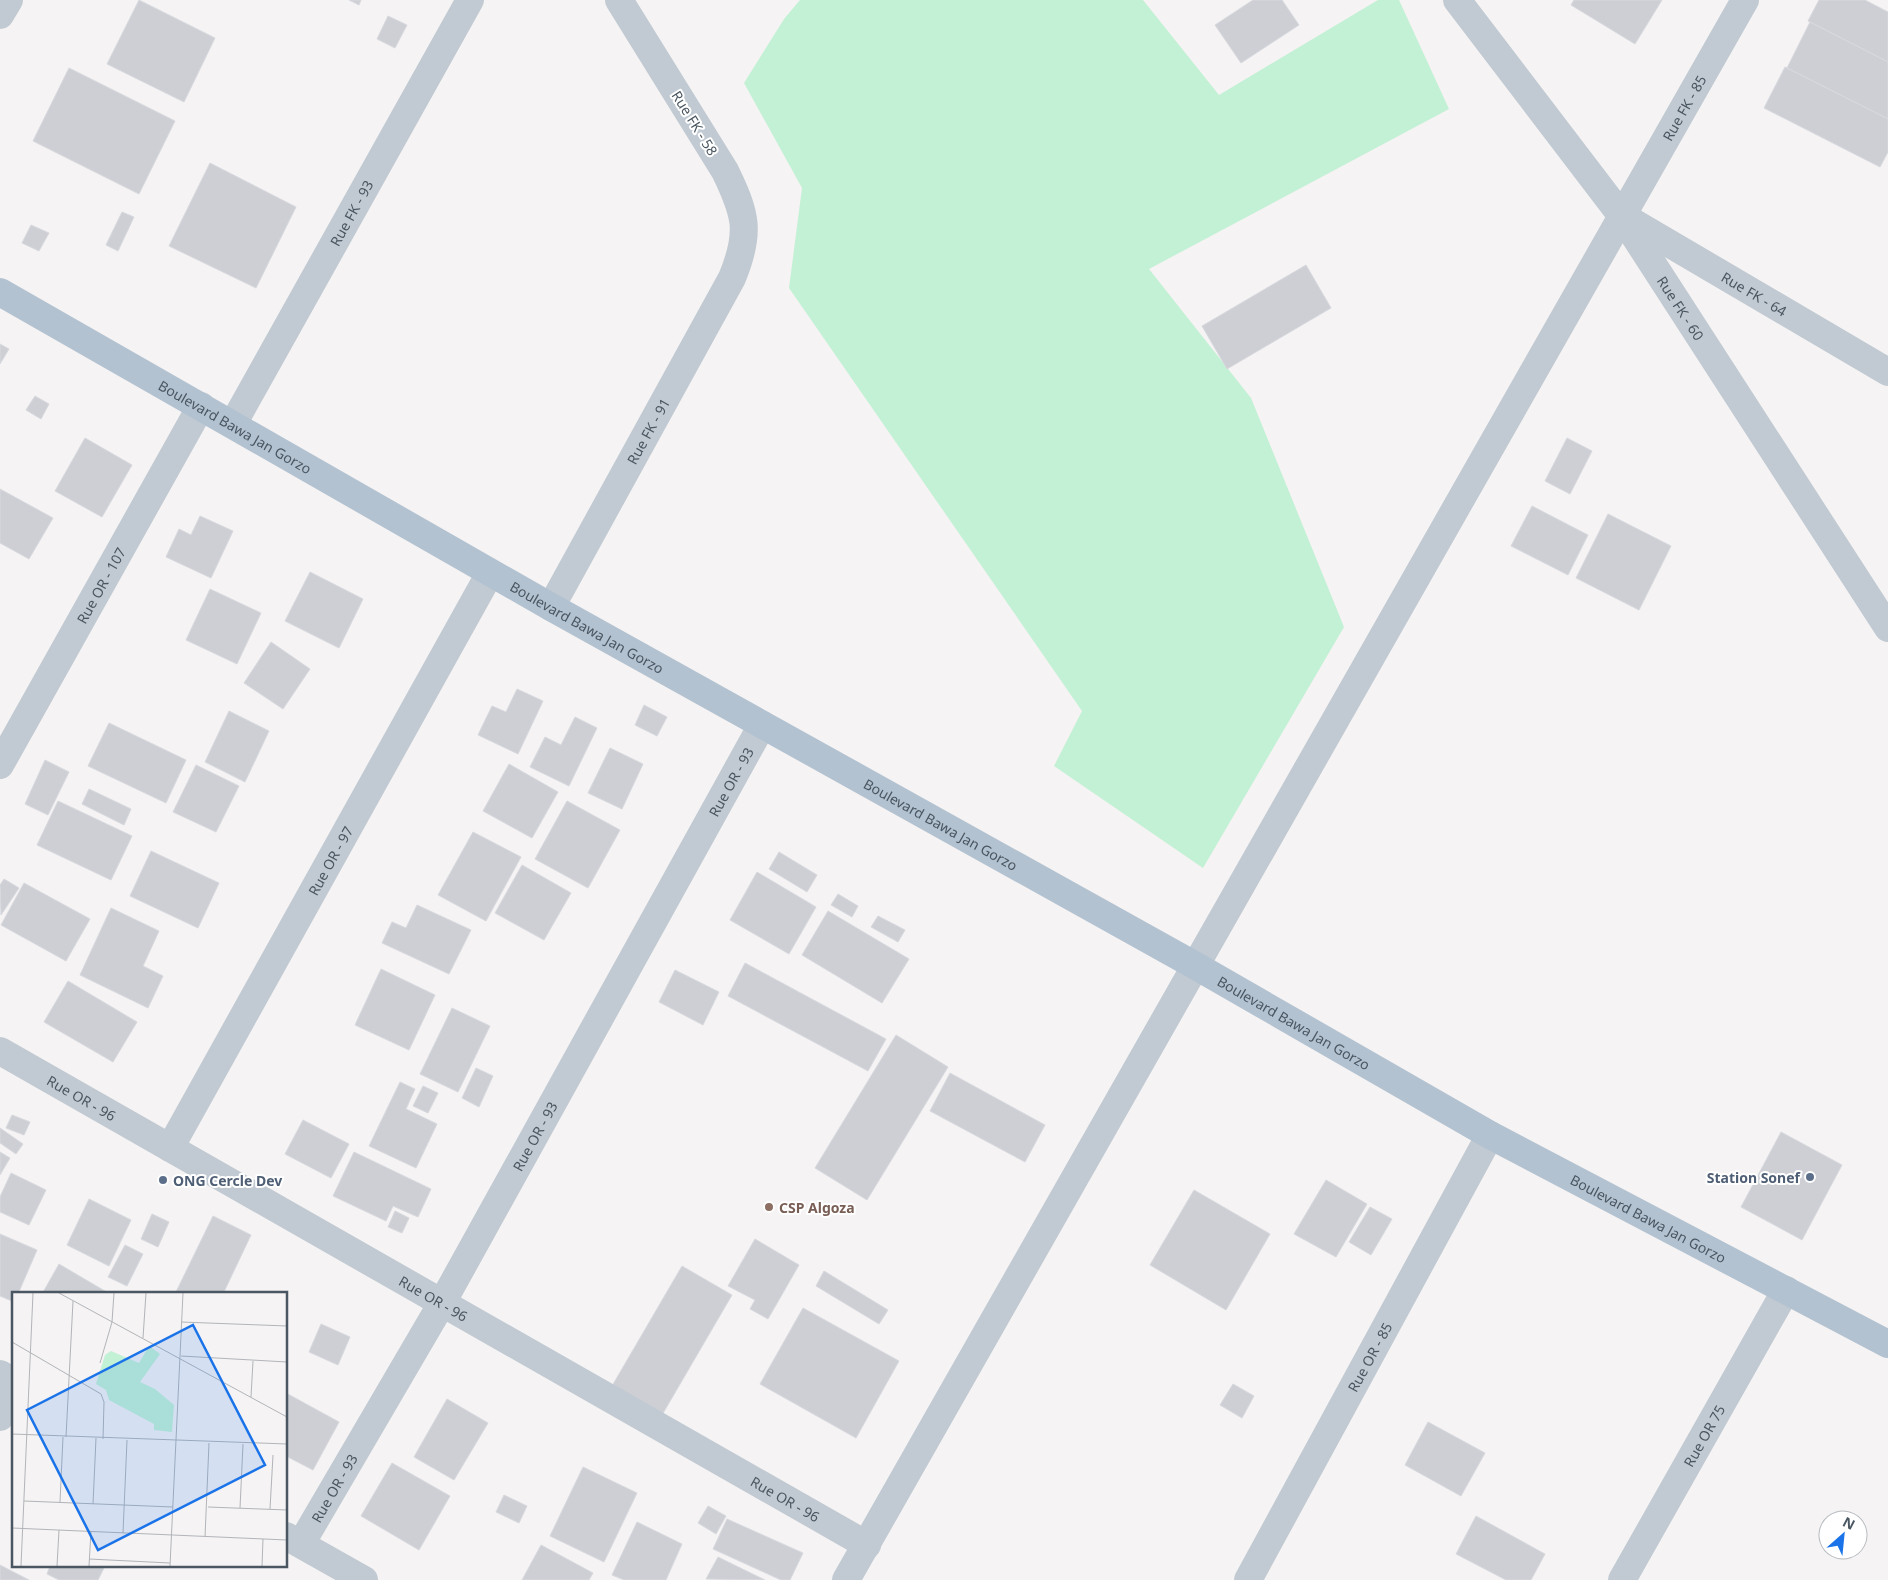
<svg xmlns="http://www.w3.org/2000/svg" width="1888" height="1580" viewBox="0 0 1888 1580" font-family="'Noto Sans',sans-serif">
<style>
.green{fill:#c3f1d5}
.building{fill:#cdcfd5;stroke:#d7d9de}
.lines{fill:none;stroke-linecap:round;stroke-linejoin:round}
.minor{stroke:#c1cad2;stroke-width:28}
.major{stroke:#b3c2d1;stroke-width:28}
.service-dot{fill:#5c6f8a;stroke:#fff;stroke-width:2}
.education-dot{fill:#8d6e63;stroke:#fff;stroke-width:2}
.labels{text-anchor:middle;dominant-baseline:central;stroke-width:4;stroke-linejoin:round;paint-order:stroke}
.street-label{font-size:14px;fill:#4a5661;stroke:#fff}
.service-label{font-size:14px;font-weight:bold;fill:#4e5e75;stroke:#fff;text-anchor:end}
.education-label{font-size:14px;font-weight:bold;fill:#785e54;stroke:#fff;text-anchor:start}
.inset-road{fill:none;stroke:#b1b4b9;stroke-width:1}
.view{fill:#1a73e8;fill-opacity:0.15;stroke:#1a73e8;stroke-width:2.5}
.inset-edge{fill:none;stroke:#4a5661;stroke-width:2.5}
</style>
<rect width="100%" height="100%" fill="#f5f3f3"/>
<polygon class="green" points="800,0 1143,0 1219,95 1378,0 1399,0 1449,109 1149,269 1251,398 1344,627 1203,868 1054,766 1082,711 789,288 802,188 744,83 784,19"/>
<g class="building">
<polygon points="139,0 215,38 184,102 107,64"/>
<polygon points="349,0 361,0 359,5"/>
<polygon points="1253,0 1282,0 1299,25 1241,63 1215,25"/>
<polygon points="1574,0 1662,0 1635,44 1571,5"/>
<polygon points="1819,0 1865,0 1888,12 1888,62 1808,21"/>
<polygon points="388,16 407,25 395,48 377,39"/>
<polygon points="1810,22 1888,62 1888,119 1787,68"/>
<polygon points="1785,67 1888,119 1888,152 1880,167 1764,108"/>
<polygon points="69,68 175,121 139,194 33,141"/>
<polygon points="210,163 296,207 256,288 169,246"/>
<polygon points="122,212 134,217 118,251 106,245"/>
<polygon points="31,225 49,233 39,251 22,243"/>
<polygon points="1306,265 1331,308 1227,369 1202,326"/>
<polygon points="0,344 9,349 0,364"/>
<polygon points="35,396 49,404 41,419 26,410"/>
<polygon points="85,438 132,465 102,517 55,491"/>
<polygon points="1567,438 1592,451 1570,494 1545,481"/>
<polygon points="0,489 53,518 29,559 0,543"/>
<polygon points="1532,506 1588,535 1568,575 1511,546"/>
<polygon points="1608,514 1671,546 1639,610 1576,578"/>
<polygon points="200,516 233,531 211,578 166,557 179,529 191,535"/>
<polygon points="310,572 363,599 339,648 285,621"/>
<polygon points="210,589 261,613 237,664 186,640"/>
<polygon points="271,642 310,669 283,709 244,683"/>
<polygon points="517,689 543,701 518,754 478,735 492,706 506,712"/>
<polygon points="644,705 667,717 657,736 635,725"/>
<polygon points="229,711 269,731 245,782 205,762"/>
<polygon points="575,717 597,728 569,786 530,767 545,737 561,745"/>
<polygon points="109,723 186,760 166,803 88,766"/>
<polygon points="610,748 643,764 622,809 588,793"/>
<polygon points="45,760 69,772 48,815 25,804"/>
<polygon points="509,764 558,792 532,838 483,811"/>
<polygon points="196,765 239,786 216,832 173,812"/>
<polygon points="89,789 131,809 124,825 82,804"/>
<polygon points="58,801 132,836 111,880 37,845"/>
<polygon points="567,801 620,830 588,888 535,859"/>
<polygon points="473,832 521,857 486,921 438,895"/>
<polygon points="151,851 219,883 198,928 130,896"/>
<polygon points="779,852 817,875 807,892 769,869"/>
<polygon points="522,865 571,893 544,940 495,913"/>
<polygon points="757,872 816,907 789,954 730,920"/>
<polygon points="4,879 19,888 1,915 0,885"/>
<polygon points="24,883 90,919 66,961 1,925"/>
<polygon points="838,894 858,906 852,917 831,905"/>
<polygon points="417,905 471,930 449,974 382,943 392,922 406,928"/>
<polygon points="111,908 159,931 143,966 163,976 148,1008 80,975"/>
<polygon points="828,911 909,959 882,1003 802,955"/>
<polygon points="878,916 905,930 898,942 871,927"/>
<polygon points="745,963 886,1039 868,1071 728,996"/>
<polygon points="381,969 435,995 409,1050 355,1025"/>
<polygon points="675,970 719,992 703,1025 659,1002"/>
<polygon points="68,981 137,1022 113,1062 44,1022"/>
<polygon points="452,1008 490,1026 458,1092 420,1074"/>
<polygon points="896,1035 948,1067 867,1200 815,1168"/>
<polygon points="476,1068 493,1076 479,1107 462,1098"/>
<polygon points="950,1073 1045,1125 1025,1162 930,1111"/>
<polygon points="400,1082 415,1089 406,1109 437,1124 416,1168 369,1146"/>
<polygon points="423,1086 438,1093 428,1113 413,1106"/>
<polygon points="12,1115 30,1122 24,1135 6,1128"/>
<polygon points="303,1120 349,1144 331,1178 285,1154"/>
<polygon points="0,1128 23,1144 16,1154 0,1143"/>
<polygon points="1781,1132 1842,1165 1802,1240 1741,1207"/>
<polygon points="0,1152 10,1158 0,1175"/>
<polygon points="354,1152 431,1189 418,1217 393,1206 386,1221 333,1196"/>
<polygon points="11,1173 46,1190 29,1225 0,1212 0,1197"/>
<polygon points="1326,1180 1367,1204 1336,1257 1294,1234"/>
<polygon points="1194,1190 1270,1234 1226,1310 1150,1265"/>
<polygon points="89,1199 131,1220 109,1266 67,1245"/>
<polygon points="1370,1207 1392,1219 1371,1255 1349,1242"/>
<polygon points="395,1211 409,1218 402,1233 388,1227"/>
<polygon points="152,1214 169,1222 158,1247 141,1239"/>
<polygon points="213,1216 251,1235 223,1294 175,1294"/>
<polygon points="0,1234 37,1250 18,1294 14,1294 14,1302 0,1296"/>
<polygon points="755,1239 799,1265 768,1319 750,1309 755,1300 728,1286"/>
<polygon points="125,1245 143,1254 127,1286 108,1277"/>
<polygon points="59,1264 110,1294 42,1294"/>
<polygon points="682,1266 732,1295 662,1415 612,1386"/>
<polygon points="824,1271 888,1310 879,1324 816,1286"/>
<polygon points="803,1308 899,1361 856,1438 760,1384"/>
<polygon points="321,1324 350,1337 338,1365 309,1352"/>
<polygon points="1233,1384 1254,1396 1242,1418 1220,1405"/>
<polygon points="286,1393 339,1422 313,1470 286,1456"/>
<polygon points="447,1399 488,1423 454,1480 414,1457"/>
<polygon points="1428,1422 1485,1453 1461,1496 1405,1465"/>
<polygon points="392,1463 450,1496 419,1550 361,1516"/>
<polygon points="583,1467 637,1493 604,1562 550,1536"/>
<polygon points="504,1495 527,1506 519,1523 496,1512"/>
<polygon points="708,1506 726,1516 716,1534 698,1523"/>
<polygon points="1476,1516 1545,1554 1531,1580 1506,1580 1456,1554"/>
<polygon points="727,1519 803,1553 790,1580 781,1580 713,1549"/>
<polygon points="637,1522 682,1544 666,1580 624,1580 612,1575"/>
<polygon points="541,1545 593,1573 589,1580 522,1580"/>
<polygon points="718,1557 765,1580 706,1579"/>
<polygon points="0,1565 29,1580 0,1580"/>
<polygon points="50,1566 105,1566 98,1580 59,1580 47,1574"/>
</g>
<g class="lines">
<g class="minor">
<path id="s1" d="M1457,0l164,215 267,413"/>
<polyline points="0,15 9,0"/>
<path id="s2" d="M1626,218l262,154"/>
<path id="s3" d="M233,424l237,-424"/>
<path id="s4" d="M551,607l181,-329c19,-46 14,-64 -7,-107l-106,-171"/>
<path id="s5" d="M0,765l201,-359"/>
<path id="s6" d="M0,1051l867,494"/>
<path id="s7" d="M170,1148l320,-575"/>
<polyline points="0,1374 14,1382"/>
<polyline points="0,1417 14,1394"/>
<polyline points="286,1536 364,1580"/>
<path id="s8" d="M301,1544l141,-241 320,-578"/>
<path id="s9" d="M846,1580l899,-1580"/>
<path id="s10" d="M1248,1580l242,-445"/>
<path id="s11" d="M1622,1580l164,-290"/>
</g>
<path class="major" id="s12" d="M0,292l551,315 645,359 294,169 398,209"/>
</g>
<g class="service-dot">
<circle cx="1810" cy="1177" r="5"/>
<circle cx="163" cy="1180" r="5"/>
</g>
<circle class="education-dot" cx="769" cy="1207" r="5"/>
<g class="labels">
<g class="street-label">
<text stroke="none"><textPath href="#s9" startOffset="1694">Rue FK - 85</textPath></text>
<text transform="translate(695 123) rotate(58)">Rue FK - 58</text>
<text stroke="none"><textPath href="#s3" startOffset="242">Rue FK - 93</textPath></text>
<text stroke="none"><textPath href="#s2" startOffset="149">Rue FK - 64</textPath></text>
<text stroke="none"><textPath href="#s1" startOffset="381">Rue FK - 60</textPath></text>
<text stroke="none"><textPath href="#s12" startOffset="271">Boulevard Bawa Jan Gorzo</textPath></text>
<text stroke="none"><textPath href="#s4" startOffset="201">Rue FK - 91</textPath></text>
<text stroke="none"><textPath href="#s5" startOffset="206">Rue OR - 107</textPath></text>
<text stroke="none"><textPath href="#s12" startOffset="676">Boulevard Bawa Jan Gorzo</textPath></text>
<text stroke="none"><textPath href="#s8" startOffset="875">Rue OR - 93</textPath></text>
<text stroke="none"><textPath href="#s12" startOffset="1081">Boulevard Bawa Jan Gorzo</textPath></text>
<text stroke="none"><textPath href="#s7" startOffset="329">Rue OR - 97</textPath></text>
<text stroke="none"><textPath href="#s12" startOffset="1486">Boulevard Bawa Jan Gorzo</textPath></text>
<text stroke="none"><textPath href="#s6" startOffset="94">Rue OR - 96</textPath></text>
<text stroke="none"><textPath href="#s8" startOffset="470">Rue OR - 93</textPath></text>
<text stroke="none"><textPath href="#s12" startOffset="1891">Boulevard Bawa Jan Gorzo</textPath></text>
<text stroke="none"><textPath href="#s6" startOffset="499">Rue OR - 96</textPath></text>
<text stroke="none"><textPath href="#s10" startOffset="254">Rue OR - 85</textPath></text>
<text stroke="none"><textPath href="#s11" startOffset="166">Rue OR 75</textPath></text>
<text stroke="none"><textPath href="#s8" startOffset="65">Rue OR - 93</textPath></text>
<text stroke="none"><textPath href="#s6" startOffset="904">Rue OR - 96</textPath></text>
</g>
<g class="service-label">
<text x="1800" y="1177">Station Sonef</text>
<text x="173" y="1180" text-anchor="start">ONG Cercle Dev</text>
</g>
<g class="education-label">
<text x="779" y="1207">CSP Algoza</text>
</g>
</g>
<g transform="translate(12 1292)">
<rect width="275" height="275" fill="#f5f3f3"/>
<path d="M137,54l11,8 -20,28 15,7 19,16 -2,27 -18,-2v-6l-45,-24 -3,-10 -10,-6 9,-29 6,-4 28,12z" fill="#c3f1d5"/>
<path class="inset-road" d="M47,1l228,124M169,30l106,4M131,46l3,-45M0,50l89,52 3,8 -1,37M169,64l106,6M88,71l12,-41 2,-29M239,105l2,-36M0,142l275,10M54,145l7,-136M12,209l149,6M48,210l3,-65M81,212l3,-66M196,215l79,3M228,216l3,-64M258,217l3,-54M0,236l275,12M111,241l4,-93M193,245l4,-94M77,267l81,4M9,274l12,-273M45,274l2,-36M77,274l2,-35M158,274l13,-273M250,274l1,-27"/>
<path class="view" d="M181,33l72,140 -167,85 -71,-140z"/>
<rect width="275" height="275" class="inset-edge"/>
</g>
<g transform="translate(1843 1535) rotate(27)"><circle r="24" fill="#ffffff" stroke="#b7bbc0"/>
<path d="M0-4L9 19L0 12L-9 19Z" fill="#1a73e8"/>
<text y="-8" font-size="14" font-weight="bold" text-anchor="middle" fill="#4a5661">N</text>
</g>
</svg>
